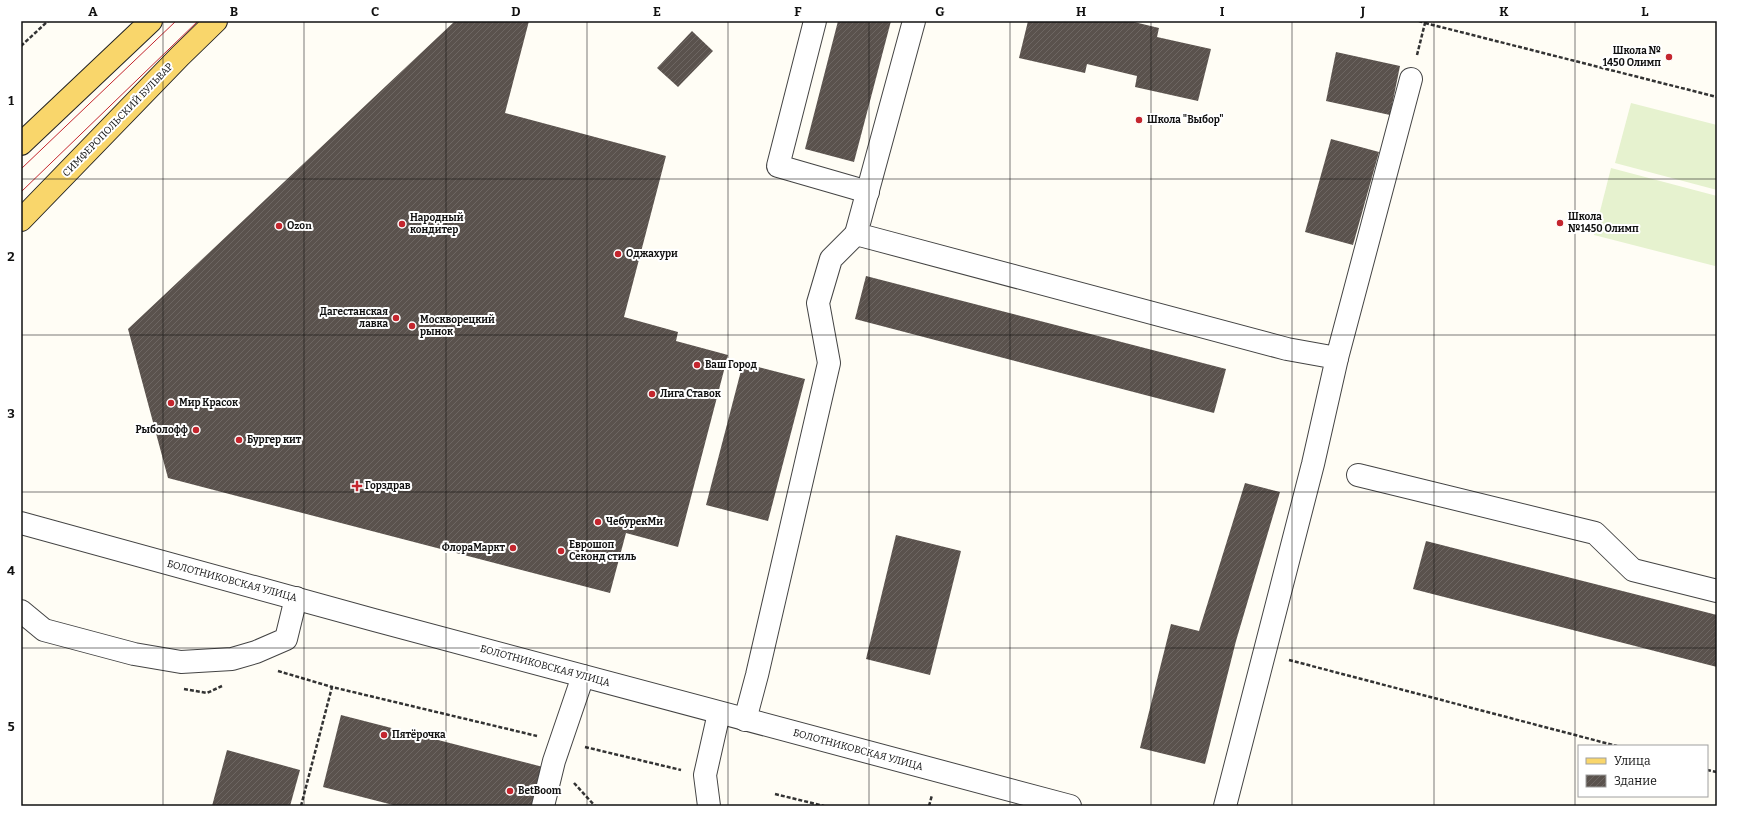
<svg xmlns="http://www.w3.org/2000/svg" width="1738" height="827" viewBox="0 0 1738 827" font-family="Bitter,serif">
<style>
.pitch{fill:#e6f2cf}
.building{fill:url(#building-hatch)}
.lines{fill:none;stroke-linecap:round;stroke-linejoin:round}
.minor-casing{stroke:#444;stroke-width:24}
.major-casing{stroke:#222;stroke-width:24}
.path{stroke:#333;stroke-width:2.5;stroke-dasharray:4 2;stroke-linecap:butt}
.minor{stroke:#fff;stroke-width:22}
.major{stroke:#f9d66b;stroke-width:22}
.tram{stroke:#c4262e;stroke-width:1}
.grid{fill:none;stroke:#111;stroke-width:1;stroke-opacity:0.55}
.poi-dot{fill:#c4262e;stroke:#fff;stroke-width:1.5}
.labels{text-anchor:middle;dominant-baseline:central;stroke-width:4;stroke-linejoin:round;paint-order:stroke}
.poi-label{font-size:10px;font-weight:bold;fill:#111;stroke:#fff;text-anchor:start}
.street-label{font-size:10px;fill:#111;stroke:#fff}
.neatline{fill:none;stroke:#111;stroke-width:1.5}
.grid-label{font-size:13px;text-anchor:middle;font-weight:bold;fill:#111}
</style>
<defs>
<pattern id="building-hatch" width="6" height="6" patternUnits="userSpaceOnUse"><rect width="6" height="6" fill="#5a524d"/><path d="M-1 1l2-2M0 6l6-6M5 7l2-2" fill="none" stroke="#6d6662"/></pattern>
</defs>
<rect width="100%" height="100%" fill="#fffdf5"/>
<g class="pitch">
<polygon points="1631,103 1717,125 1717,190 1615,163"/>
<polygon points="1611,168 1717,196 1717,261 1715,266 1594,235"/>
</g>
<g class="building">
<polygon points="455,21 529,21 505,113 666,156 624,317 678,332 676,341 728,355 678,547 626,533 610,593 168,478 128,329"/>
<polygon points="838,21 891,21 854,162 805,149"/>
<polygon points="1028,21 1130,21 1159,28 1157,37 1211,49 1198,101 1135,87 1137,76 1087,64 1085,73 1019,58"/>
<polygon points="692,31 713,51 678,87 657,68"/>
<polygon points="1336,52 1400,66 1390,115 1326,101"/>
<polygon points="1331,139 1379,152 1353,245 1305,232"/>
<polygon points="866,276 1226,369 1214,413 855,319"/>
<polygon points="743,363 805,379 768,521 706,505"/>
<polygon points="1245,483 1280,492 1236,641 1205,764 1140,748 1171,624 1199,631"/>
<polygon points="896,535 961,551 930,675 866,659"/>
<polygon points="1426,541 1717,615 1717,667 1413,589"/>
<polygon points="341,715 547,768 537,806 397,806 323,787"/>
<polygon points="227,750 300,770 290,806 212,806"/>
</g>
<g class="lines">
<defs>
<g id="minor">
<polyline points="815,21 778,166 868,192"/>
<polyline points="914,21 856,234 1287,349 1337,358 1313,464 1225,806"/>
<polyline points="1337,358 1411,79"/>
<polyline points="1358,475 1595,533 1633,570 1717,591"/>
<polyline points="21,523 374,620 1070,806"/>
<polyline points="21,611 44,630 134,654 181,662 232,659 256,652 286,639 296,598"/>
<polyline points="745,720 757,675 829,363 818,303 831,259 856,234"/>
<polyline points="543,806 554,761 583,676"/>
<polyline points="709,806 705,775 719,713"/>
</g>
<g id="major">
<polyline points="21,144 151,21"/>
<polyline points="21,220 180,56 216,21"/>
</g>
</defs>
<use href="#minor" class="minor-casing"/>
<use href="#major" class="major-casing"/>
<g class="path">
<polyline points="1425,23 1717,97"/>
<polyline points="21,46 48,21"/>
<polyline points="1417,55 1425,23 1419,21"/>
<polyline points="1289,660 1617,746"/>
<polyline points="278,671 332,687"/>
<polyline points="184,689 207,693 222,686"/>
<polyline points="585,747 681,770"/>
<polyline points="1707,770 1717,772"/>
<polyline points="574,783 595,806"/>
<polyline points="775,794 824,806"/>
<polyline points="301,806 332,687 537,736"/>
<polyline points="929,806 932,795"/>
</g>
<use href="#minor" class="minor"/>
<use href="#major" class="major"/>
<g class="tram">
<polyline points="21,169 176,21"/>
<polyline points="21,192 198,21"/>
</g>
</g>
<path class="grid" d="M163,21v785M304,21v785M446,21v785M587,21v785M728,21v785M869,21v785M1010,21v785M1151,21v785M1292,21v785M1434,21v785M1575,21v785M21,179h1696M21,335h1696M21,492h1696M21,648h1696"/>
<g class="poi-dot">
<circle cx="1669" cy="57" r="4"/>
<circle cx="1139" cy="120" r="4"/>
<circle cx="1560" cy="223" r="4"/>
<circle cx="402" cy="224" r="4"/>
<circle cx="279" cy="226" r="4"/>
<circle cx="618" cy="254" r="4"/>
<circle cx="396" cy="318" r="4"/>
<circle cx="412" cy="326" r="4"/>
<circle cx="697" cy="365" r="4"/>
<circle cx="652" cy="394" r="4"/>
<circle cx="171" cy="403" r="4"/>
<circle cx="196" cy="430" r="4"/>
<circle cx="239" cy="440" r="4"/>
<path d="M355 480h4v4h4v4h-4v4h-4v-4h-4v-4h4z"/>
<circle cx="598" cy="522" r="4"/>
<circle cx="513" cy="548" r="4"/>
<circle cx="561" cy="551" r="4"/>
<circle cx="384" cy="735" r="4"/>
<circle cx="510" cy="791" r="4"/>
</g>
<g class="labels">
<g class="poi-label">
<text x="1661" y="51" text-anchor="end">Школа №<tspan x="1661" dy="12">1450 Олимп</tspan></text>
<text x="1147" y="120">Школа "Выбор"</text>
<text x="1568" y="217">Школа<tspan x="1568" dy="12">№1450 Олимп</tspan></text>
<text x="410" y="218">Народный<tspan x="410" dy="12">кондитер</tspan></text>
<text x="287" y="226">Ozon</text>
<text x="626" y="254">Оджахури</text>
<text x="388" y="312" text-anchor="end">Дагестанская<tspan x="388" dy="12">лавка</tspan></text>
<text x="420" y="320">Москворецкий<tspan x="420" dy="12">рынок</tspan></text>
<text x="705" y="365">Ваш Город</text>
<text x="660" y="394">Лига Ставок</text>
<text x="179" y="403">Мир Красок</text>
<text x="188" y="430" text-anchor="end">Рыболофф</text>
<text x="247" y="440">Бургер кит</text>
<text x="365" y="486">Горздрав</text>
<text x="606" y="522">ЧебурекМи</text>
<text x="569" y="545">Еврошоп<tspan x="569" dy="12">Секонд стиль</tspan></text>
<text x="505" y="548" text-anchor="end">ФлораМаркт</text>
<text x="392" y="735">Пятёрочка</text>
<text x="518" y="791">BetBoom</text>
</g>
<g class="street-label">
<text transform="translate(118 120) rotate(-46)">СИМФЕРОПОЛЬСКИЙ БУЛЬВАР</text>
<text transform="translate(232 581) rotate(15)">БОЛОТНИКОВСКАЯ УЛИЦА</text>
<text transform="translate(545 666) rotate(15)">БОЛОТНИКОВСКАЯ УЛИЦА</text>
<text transform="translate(858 750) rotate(15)">БОЛОТНИКОВСКАЯ УЛИЦА</text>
</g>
</g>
<rect width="1738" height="827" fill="none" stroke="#ffffff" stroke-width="44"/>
<rect x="1578" y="745" width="130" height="52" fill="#ffffff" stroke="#a0a0a0"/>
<rect x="1586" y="758" width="20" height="6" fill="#f9d66b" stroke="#a0a0a0"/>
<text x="1614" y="765" font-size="12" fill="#111111">Улица</text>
<rect x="1586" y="775" width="20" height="12" fill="url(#building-hatch)" stroke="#a0a0a0"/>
<text x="1614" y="785" font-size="12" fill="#111111">Здание</text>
<rect x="22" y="22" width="1694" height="783" class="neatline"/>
<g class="grid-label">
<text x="93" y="16">A</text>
<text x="234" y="16">B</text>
<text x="375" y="16">C</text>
<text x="516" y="16">D</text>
<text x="657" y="16">E</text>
<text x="798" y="16">F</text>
<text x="940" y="16">G</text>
<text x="1081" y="16">H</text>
<text x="1222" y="16">I</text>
<text x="1363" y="16">J</text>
<text x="1504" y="16">K</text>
<text x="1645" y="16">L</text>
<text x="11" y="105">1</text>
<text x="11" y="261">2</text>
<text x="11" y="418">3</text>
<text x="11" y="575">4</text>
<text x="11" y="731">5</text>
</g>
</svg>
